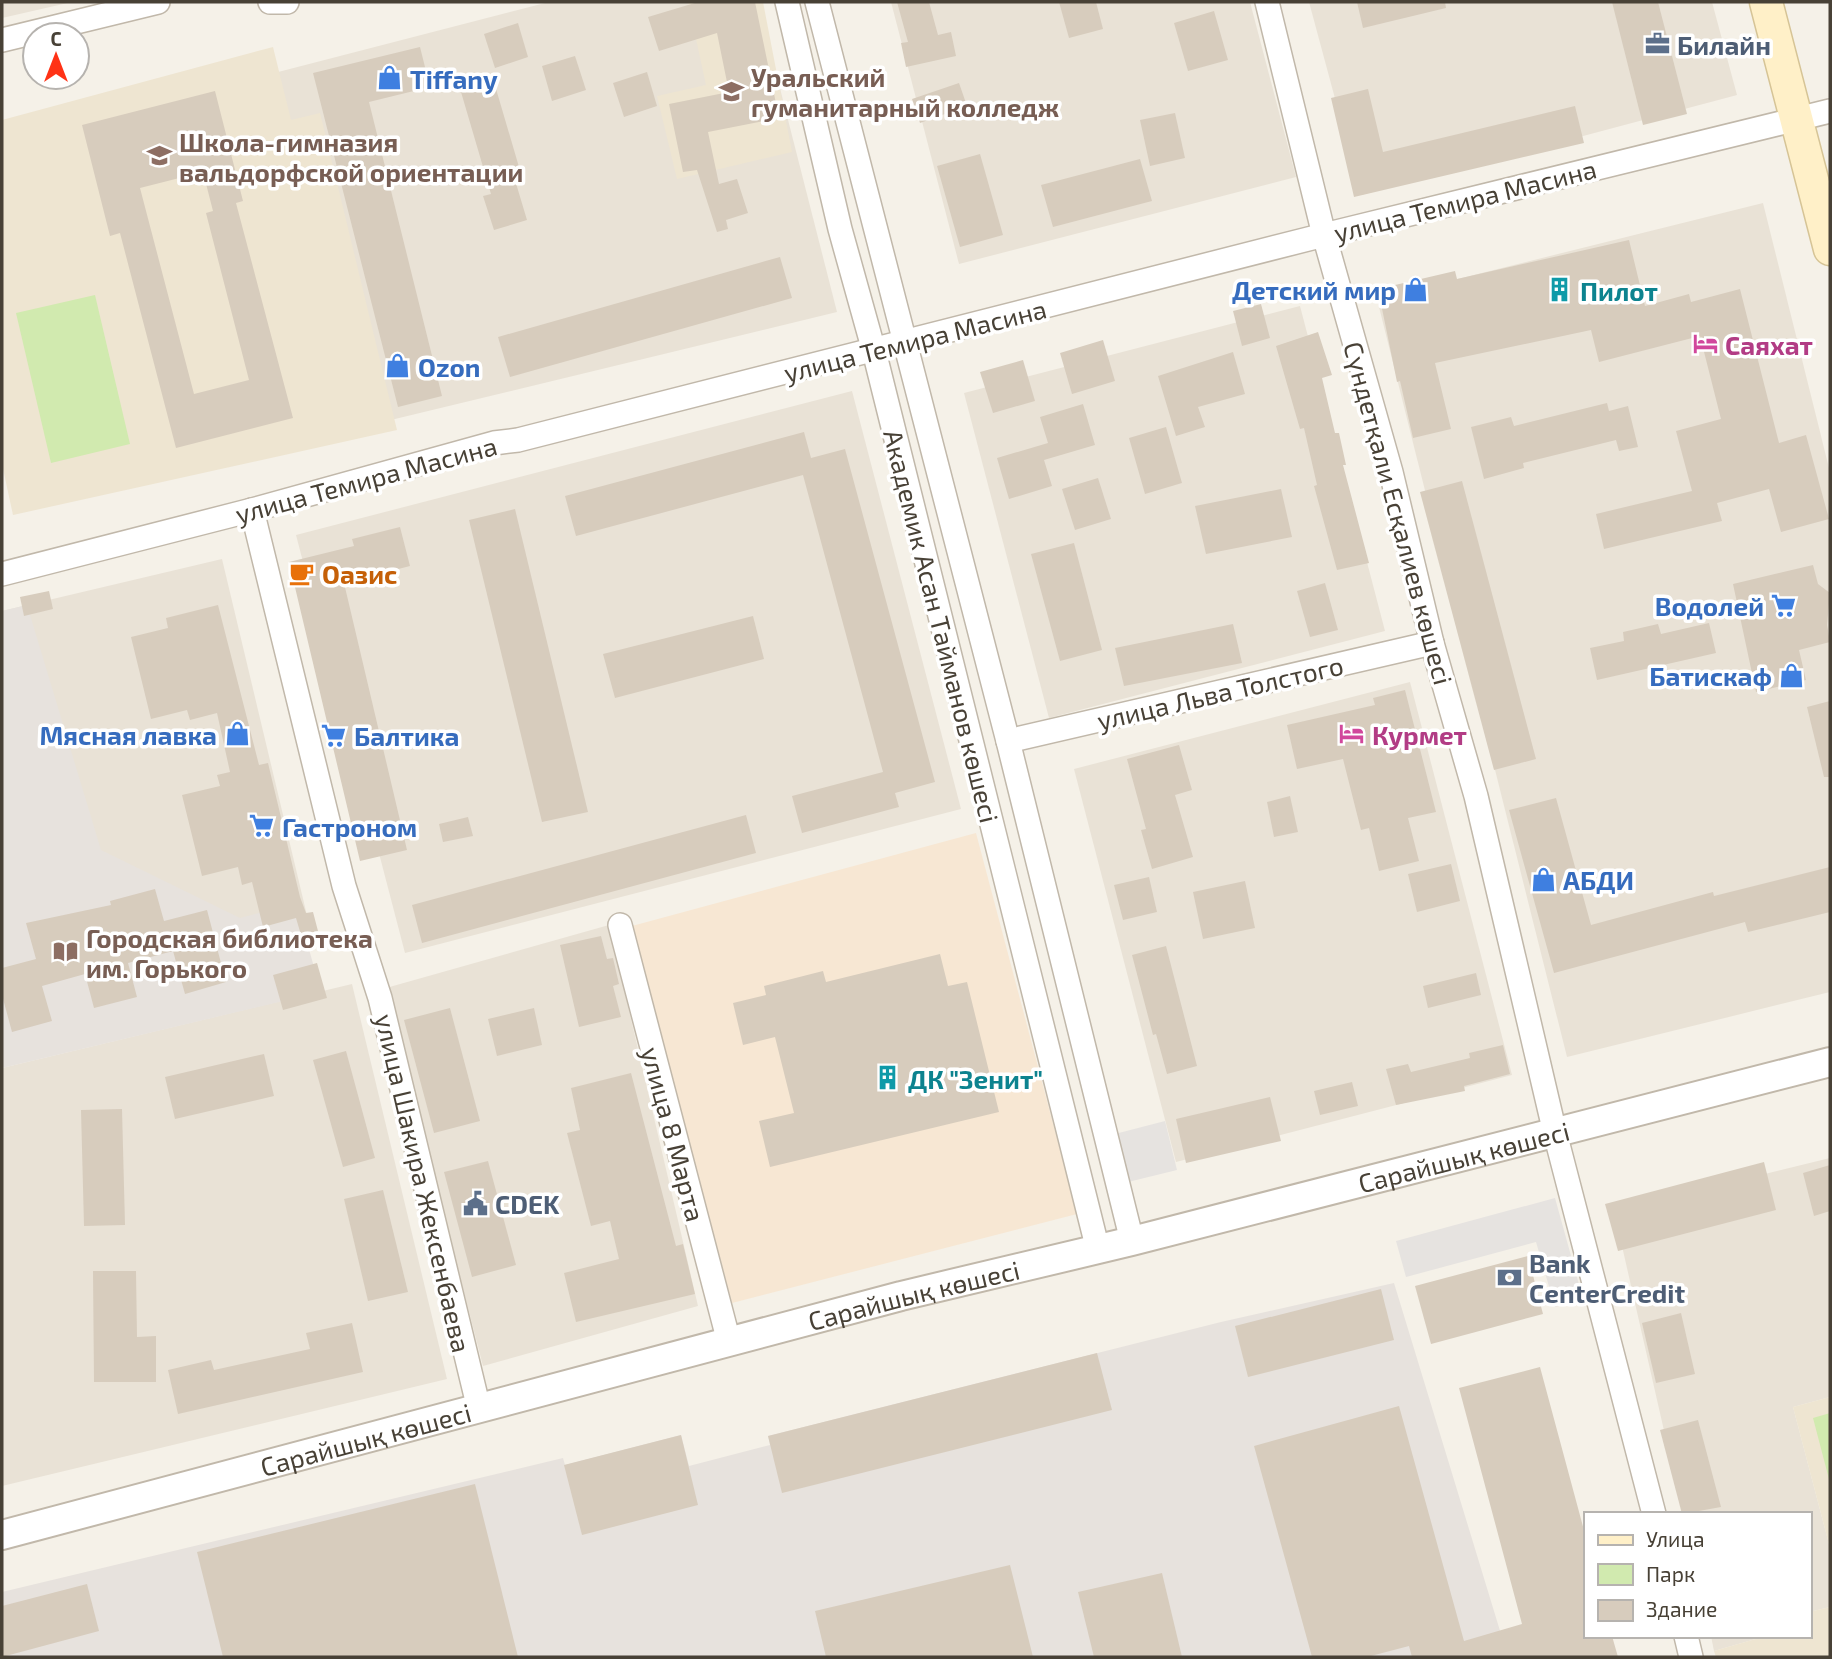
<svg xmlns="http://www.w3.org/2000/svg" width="1832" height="1659" viewBox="0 0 1832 1659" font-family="'Exo 2',sans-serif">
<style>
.residential{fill:#e9e2d6}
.commercial{fill:#f7e7d3}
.industrial{fill:#e7e2dd}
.education{fill:#eee5d1}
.green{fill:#d1eaaf}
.parking{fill:#e6e3e0}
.building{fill:#d7ccbd;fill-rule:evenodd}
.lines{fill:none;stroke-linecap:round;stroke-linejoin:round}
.minor-casing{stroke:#c1b8aa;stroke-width:26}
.tertiary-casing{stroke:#c1b8aa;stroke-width:32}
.secondary-casing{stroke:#d6c496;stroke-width:35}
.minor{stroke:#fff;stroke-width:23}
.tertiary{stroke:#fff;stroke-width:28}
.secondary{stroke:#fff0c8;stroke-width:32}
.labels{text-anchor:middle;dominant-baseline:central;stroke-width:7;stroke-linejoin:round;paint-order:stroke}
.service-label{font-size:26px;font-weight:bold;fill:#4e5e75;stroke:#fff;text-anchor:start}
.education-label{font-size:26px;font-weight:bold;fill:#785e54;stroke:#fff;text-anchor:start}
.shop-label{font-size:26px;font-weight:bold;fill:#366cbe;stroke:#fff;text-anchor:start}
.street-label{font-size:26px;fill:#484136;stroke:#fff}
.culture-label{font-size:26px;font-weight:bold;fill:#0d838f;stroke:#fff;text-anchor:start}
.hotel-label{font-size:26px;font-weight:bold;fill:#b23c85;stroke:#fff;text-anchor:start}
.food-label{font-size:26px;font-weight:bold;fill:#c56008;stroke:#fff;text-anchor:start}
</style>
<rect width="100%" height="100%" fill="#f5f1e8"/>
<g class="residential">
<polygon points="2,2 72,2 2,18"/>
<polygon points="549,2 758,2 837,312 176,472 96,119"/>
<polygon points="891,2 1250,2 1296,177 959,264"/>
<polygon points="1309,2 1712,2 1737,95 1361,195"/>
<polygon points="1763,203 1830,472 1830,992 1567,1057 1377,299"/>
<polygon points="1300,306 1385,631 1049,718 964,393"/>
<polygon points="852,391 961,809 405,953 296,535"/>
<polygon points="222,559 310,928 2,1001 2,611"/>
<polygon points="1410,682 1512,1075 1176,1162 1074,769"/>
<polygon points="609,925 698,1306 483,1366 386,988"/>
<polygon points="352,984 447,1379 2,1486 2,1068"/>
<polygon points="1830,1158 1830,1397 1793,1407 1830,1548 1830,1607 1809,1612 1809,1514 1683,1514 1614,1211"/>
<polygon points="1711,1636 1766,1636 1714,1651"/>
</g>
<polygon class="commercial" points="976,833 1077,1214 732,1303 632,926"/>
<g class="industrial">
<polygon points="27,605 101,850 240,918 296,903 321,992 2,1068 2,611"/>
<polygon points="1394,1283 1508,1657 2,1657 2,1592 563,1458 565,1465 681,1435 689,1466 770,1445 768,1436 1221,1322"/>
</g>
<g class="education">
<polygon points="688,2 763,2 792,152 677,179 657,96 706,85"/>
<polygon points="273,47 291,120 320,113 397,430 13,515 2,464 2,120"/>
<polygon points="1830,1397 1830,1548 1793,1407"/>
<polygon points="1830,1607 1830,1657 1716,1657 1714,1651 1766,1636 1809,1636 1809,1612"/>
</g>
<g class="green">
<polygon points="95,295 130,444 51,463 16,313"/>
<polygon points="1830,1413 1830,1483 1813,1418"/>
</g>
<g class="parking">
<polygon points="1165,1121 1177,1170 1124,1183 1111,1135"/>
<polygon points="1555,1198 1583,1299 1555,1307 1536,1242 1406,1277 1396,1241"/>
</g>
<g class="building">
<polygon points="698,2 755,2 779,118 708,132 719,184 737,179 748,213 726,220 728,229 717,232 697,170 683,172 669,104 729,92 717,33 659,51 648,17"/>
<polygon points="897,2 929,2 938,35 951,32 956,56 906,67 901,43 908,42"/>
<polygon points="1059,2 1096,2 1103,29 1069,38"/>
<polygon points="1357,2 1445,2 1446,8 1363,28"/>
<polygon points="1612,2 1658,2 1687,114 1643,125"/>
<polygon points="1214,11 1228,60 1188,71 1174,23"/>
<polygon points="518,23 528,57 495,68 484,34"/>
<polygon points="420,47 430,87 369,102 442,396 398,407 313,73"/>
<polygon points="575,56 586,90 552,101 542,66"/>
<polygon points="647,72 657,106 624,117 613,83"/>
<polygon points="494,82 519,167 512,170 527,220 494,230 483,196 491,194 461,92"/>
<polygon points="959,83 967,106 920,123 912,99"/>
<polygon points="1368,89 1383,152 1575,106 1584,143 1354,197 1331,98"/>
<path d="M215,91l28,110 -7,2 57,215 -117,30 -56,-215 -10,3 -28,-111zM203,172l10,39 -7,2 43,167 -55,14 -54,-206z"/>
<polygon points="1175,113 1185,158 1150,166 1140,120"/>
<polygon points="980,154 1003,235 960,247 937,166"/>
<polygon points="1140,159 1152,201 1053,227 1041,185"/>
<polygon points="1629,240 1645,306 1689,294 1691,302 1740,289 1779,443 1806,435 1829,519 1781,532 1769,489 1717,503 1722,521 1604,549 1596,514 1692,491 1676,431 1721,419 1700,336 1599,362 1591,330 1435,363 1451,429 1413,438 1400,381 1397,382 1378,289 1455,271 1457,279"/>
<polygon points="780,257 792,298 510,377 498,337"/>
<polygon points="1261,304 1270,338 1242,346 1233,311"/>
<polygon points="1318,332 1332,375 1322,378 1335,433 1339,433 1346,465 1343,465 1369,563 1337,570 1314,486 1317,485 1304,428 1300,429 1276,346"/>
<polygon points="1103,340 1115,381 1072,394 1060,353"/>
<polygon points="1233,352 1245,394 1198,407 1205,427 1176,436 1158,376"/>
<polygon points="1023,360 1035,401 993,413 980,372"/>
<polygon points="1607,403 1609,411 1628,406 1638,447 1619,451 1616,440 1523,463 1524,468 1484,479 1471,427 1511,417 1514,426"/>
<polygon points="1083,404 1095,445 1044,460 1052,486 1009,499 997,458 1048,443 1040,417"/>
<polygon points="1166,427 1182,483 1145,494 1129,438"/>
<polygon points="804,432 811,458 845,449 935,782 895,793 899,807 802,833 792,796 883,772 803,475 576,536 565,496"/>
<polygon points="1098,478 1111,519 1075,530 1062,489"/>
<polygon points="1462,481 1536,759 1494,770 1420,492"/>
<polygon points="1281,489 1292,537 1206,554 1195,506"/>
<polygon points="515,509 588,812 542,822 469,520"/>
<polygon points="400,527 410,566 344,583 407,850 360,861 289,562 354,546 352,539"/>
<polygon points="1074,543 1102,650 1060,661 1031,554"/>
<polygon points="1813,565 1818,584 1830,593 1827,625 1830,642 1799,650 1806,680 1756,692 1733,584"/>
<polygon points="1325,583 1338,630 1310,637 1297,591"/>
<polygon points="49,591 53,609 24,616 20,597"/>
<polygon points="218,605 259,765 268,763 300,897 306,913 313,912 318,931 301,935 296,918 263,927 252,882 242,885 238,867 202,876 182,795 220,786 217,775 230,772 217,713 190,720 187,710 151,719 131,637 168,628 166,618"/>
<polygon points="753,616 764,659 615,698 603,654"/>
<polygon points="1709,623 1716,653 1597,680 1590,648 1624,641 1623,632 1658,624 1661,634"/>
<polygon points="1233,624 1242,663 1124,686 1115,648"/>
<polygon points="1405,690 1436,812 1408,818 1419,861 1379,871 1369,828 1361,830 1343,759 1297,769 1287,725 1375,705 1373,698"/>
<polygon points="1830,701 1830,777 1824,777 1807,707"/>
<polygon points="1179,745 1192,790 1175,795 1193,857 1152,869 1141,830 1146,829 1127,759"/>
<polygon points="1290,796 1298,832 1274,837 1267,802"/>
<polygon points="1556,798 1591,925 1713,892 1714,896 1830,867 1830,912 1748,932 1745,922 1554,973 1509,810"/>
<polygon points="746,815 756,853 422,943 412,905"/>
<polygon points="468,817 473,836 443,842 439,824"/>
<polygon points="1451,864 1460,901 1417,912 1408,874"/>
<polygon points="1149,877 1157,912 1123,920 1114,885"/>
<polygon points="1245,881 1255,928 1203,939 1193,892"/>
<polygon points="155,889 164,921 207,910 226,982 185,994 173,951 128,963 137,997 94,1008 85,974 42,986 52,1021 12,1032 2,995 2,968 36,959 26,923 111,905 110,901"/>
<polygon points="601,936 607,959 613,958 619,984 613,986 621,1017 579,1027 560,945"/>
<polygon points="1166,946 1197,1066 1167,1074 1156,1034 1153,1035 1132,955"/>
<polygon points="940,954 948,986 967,982 999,1112 770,1167 759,1121 794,1113 775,1037 743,1045 733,1003 766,995 764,986 823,971 826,982"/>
<polygon points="317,963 327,998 283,1010 273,975"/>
<polygon points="1476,973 1481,995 1428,1008 1423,986"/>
<polygon points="450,1008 480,1121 434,1133 404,1020"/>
<polygon points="534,1008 542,1045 497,1056 488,1019"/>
<polygon points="1503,1045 1510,1074 1464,1086 1465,1091 1396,1105 1386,1069 1408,1064 1411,1072 1470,1058 1469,1053"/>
<polygon points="346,1051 375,1158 343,1167 313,1060"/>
<polygon points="264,1054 274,1096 175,1119 165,1077"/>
<polygon points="631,1073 676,1246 683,1244 695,1294 576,1322 564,1273 619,1259 610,1221 591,1226 567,1133 580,1130 571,1088"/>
<polygon points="1352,1082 1358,1106 1320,1115 1314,1091"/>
<polygon points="1270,1097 1281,1141 1186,1163 1176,1119"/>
<polygon points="122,1109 125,1225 84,1226 81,1110"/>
<polygon points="488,1161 516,1265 472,1277 444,1172"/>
<polygon points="1764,1162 1776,1210 1618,1251 1605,1204"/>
<polygon points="1830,1165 1830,1211 1814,1216 1803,1173"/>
<polygon points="383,1190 408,1292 368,1301 344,1199"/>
<polygon points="1528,1256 1543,1314 1431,1344 1415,1286"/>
<polygon points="93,1271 136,1271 137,1337 156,1336 156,1382 94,1382"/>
<polygon points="1381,1289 1394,1340 1248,1377 1235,1326"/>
<polygon points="1681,1313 1695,1374 1656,1383 1642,1323"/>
<polygon points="352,1323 363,1372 178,1414 168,1370 211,1360 214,1370 310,1349 306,1333"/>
<polygon points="1097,1353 1112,1410 782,1493 768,1436"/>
<polygon points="1540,1367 1585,1534 1585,1636 1612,1636 1618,1657 1412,1657 1409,1646 1367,1657 1312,1657 1254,1446 1399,1406 1464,1641 1522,1624 1459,1388"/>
<polygon points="1698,1420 1721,1507 1682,1514 1660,1430"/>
<polygon points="681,1435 698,1505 582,1535 564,1465"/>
<polygon points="475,1484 518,1657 223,1657 197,1552"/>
<polygon points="1010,1565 1033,1657 826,1657 815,1611"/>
<polygon points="1162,1573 1182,1657 1094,1657 1078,1592"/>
<polygon points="87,1584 99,1631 2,1657 2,1606"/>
</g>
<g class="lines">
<defs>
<g id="minor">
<polyline points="270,2 287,2"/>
<polyline points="787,2 840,229 874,351 1098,1250"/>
<polyline points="817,2 1008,741 1132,1241"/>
<polyline points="1267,2 1324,235 1391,472 1432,643 1476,796 1555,1133 1654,1514"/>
<polyline points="2,40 158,2"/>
<polyline points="252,510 344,886 380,998 479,1409"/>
<polyline points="2,574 252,510 494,443 518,440 1324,235 1830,111"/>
<polyline points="1008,741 1432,643"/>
<polyline points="620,925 729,1342"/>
<polyline points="1686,1636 1691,1657"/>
</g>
<g id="tertiary">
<path id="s1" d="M2,1535l899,-239 231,-55 698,-179"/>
</g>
<polyline id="secondary" points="1766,2 1830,249"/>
</defs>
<use href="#minor" class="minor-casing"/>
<use href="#tertiary" class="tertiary-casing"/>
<use href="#secondary" class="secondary-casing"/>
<use href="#minor" class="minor"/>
<use href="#tertiary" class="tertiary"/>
<use href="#secondary" class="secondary"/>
</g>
<defs>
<symbol id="office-bare" viewBox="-9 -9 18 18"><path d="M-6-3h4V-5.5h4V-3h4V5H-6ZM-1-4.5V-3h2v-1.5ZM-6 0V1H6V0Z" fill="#5c6f8a" stroke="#fff" stroke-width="2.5" paint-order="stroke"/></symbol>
<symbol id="shop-bare" viewBox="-9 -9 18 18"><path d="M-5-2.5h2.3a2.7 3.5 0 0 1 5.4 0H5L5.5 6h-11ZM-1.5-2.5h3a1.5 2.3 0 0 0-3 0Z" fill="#3f7fe0" stroke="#fff" stroke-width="2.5" paint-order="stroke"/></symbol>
<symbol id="university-bare" viewBox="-9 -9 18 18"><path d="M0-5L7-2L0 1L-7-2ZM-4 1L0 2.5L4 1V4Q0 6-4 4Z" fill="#8d6e63" stroke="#fff" stroke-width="2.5" paint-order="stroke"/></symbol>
<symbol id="school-bare" viewBox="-9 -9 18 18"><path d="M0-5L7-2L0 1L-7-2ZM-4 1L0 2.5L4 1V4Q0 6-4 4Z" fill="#8d6e63" stroke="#fff" stroke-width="2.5" paint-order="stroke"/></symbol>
<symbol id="building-bare" viewBox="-9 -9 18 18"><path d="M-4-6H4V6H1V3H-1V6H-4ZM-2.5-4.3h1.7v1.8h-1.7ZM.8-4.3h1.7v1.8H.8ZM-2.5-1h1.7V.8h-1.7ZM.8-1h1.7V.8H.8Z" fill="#0f9aa8" stroke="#fff" stroke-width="2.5" paint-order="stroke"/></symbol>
<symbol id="hotel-bare" viewBox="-9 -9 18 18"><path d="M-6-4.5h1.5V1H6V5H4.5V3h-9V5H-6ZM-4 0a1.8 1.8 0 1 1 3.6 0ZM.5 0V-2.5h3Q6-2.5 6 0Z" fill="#d1479c" stroke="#fff" stroke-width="2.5" paint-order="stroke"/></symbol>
<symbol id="cafe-bare" viewBox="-9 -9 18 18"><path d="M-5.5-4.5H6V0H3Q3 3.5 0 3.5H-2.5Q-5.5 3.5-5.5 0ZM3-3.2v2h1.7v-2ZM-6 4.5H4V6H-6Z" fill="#e8710a" stroke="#fff" stroke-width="2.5" paint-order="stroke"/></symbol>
<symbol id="supermarket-bare" viewBox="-9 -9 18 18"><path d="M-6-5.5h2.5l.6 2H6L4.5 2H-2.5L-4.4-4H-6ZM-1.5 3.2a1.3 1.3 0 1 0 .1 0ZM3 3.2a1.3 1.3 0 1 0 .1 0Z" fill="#3f7fe0" stroke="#fff" stroke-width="2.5" paint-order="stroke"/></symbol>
<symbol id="library-bare" viewBox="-9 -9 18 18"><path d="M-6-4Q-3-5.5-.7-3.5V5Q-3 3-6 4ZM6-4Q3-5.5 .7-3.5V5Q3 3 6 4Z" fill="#8d6e63" stroke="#fff" stroke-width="2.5" paint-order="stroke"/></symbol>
<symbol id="civic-bare" viewBox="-9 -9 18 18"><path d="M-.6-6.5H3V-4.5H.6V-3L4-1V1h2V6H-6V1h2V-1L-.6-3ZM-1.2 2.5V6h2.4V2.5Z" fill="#5c6f8a" stroke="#fff" stroke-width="2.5" paint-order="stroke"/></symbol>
<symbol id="bank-bare" viewBox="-9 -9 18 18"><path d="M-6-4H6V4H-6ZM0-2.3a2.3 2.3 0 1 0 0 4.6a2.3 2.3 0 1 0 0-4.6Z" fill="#5c6f8a" stroke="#fff" stroke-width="2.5" paint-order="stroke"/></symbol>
</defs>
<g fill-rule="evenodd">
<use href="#office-bare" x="1640" y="26" width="35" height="35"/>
<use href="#shop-bare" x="372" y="60" width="35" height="35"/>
<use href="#university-bare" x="714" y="74" width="35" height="35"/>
<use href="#school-bare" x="142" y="138" width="35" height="35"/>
<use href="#shop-bare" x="1398" y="272" width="35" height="35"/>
<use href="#building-bare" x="1542" y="272" width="35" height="35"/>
<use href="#hotel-bare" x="1688" y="326" width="35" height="35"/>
<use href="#shop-bare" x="380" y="348" width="35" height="35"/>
<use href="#cafe-bare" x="284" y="556" width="35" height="35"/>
<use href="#supermarket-bare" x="1766" y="588" width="35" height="35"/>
<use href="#shop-bare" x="1774" y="658" width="35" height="35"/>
<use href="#shop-bare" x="220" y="716" width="35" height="35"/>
<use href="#hotel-bare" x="1334" y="716" width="35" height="35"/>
<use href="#supermarket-bare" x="316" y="718" width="35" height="35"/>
<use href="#supermarket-bare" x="244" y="808" width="35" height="35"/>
<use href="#shop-bare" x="1526" y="862" width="35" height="35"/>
<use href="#library-bare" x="48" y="934" width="35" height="35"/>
<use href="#building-bare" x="870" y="1060" width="35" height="35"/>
<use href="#civic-bare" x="458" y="1186" width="35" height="35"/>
<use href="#bank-bare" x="1492" y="1260" width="35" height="35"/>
</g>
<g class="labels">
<g class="service-label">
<text x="1677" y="44">Билайн</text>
<text x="495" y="1203">CDEK</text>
<text x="1529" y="1262">Bank<tspan x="1529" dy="30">CenterCredit</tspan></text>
</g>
<g class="education-label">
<text x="751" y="76">Уральский<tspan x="751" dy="30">гуманитарный колледж</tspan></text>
<text x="179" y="141">Школа-гимназия<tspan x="179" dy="30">вальдорфской ориентации</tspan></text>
<text x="86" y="937">Городская библиотека<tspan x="86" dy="30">им. Горького</tspan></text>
</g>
<g class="shop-label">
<text x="410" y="78">Tiffany</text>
<text x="1396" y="289" text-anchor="end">Детский мир</text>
<text x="418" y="366">Ozon</text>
<text x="1764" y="605" text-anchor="end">Водолей</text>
<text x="1772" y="675" text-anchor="end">Батискаф</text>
<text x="217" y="734" text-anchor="end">Мясная лавка</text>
<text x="354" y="735">Балтика</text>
<text x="282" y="826">Гастроном</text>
<text x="1563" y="879">АБДИ</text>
</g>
<g class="street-label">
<text transform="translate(1465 200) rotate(-14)">улица Темира Масина</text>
<text transform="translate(915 340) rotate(-14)">улица Темира Масина</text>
<text transform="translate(366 479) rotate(-15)">улица Темира Масина</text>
<text transform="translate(1399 513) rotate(75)">Сүндетқали Есқалиев көшесі</text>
<text transform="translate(942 626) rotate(76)">Академик Асан Тайманов көшесі</text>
<text transform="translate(1220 692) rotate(-13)">улица Льва Толстого</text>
<text transform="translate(674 1134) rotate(75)">улица 8 Марта</text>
<text stroke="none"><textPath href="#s1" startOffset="1510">Сарайшық көшесі</textPath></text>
<text transform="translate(424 1183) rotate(77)">улица Шакира Жексенбаева</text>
<text stroke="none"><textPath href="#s1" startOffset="943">Сарайшық көшесі</textPath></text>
<text stroke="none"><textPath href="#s1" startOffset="376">Сарайшық көшесі</textPath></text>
</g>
<g class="culture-label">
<text x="1580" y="290">Пилот</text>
<text x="908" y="1078">ДК "Зенит"</text>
</g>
<g class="hotel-label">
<text x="1725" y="344">Саяхат</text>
<text x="1372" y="734">Курмет</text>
</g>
<g class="food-label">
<text x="322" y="573">Оазис</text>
</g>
</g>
<rect width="1832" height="1659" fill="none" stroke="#484136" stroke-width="7"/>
<rect x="1584" y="1512" width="228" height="126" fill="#ffffff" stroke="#b6b3af" stroke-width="2"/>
<rect x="1598" y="1535" width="35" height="10" fill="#fff0c8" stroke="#b6b3af" stroke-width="2"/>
<text x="1646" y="1547" font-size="21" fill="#484136">Улица</text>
<rect x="1598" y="1564" width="35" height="21" fill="#d1eaaf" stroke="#b6b3af" stroke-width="2"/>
<text x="1646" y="1582" font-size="21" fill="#484136">Парк</text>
<rect x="1598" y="1600" width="35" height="21" fill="#d7ccbd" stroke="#b6b3af" stroke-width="2"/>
<text x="1646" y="1617" font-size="21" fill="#484136">Здание</text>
<g transform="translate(56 56)"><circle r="33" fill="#ffffff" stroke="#b6b3af" stroke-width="2"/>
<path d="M0-5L12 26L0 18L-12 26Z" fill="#ff3215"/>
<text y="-10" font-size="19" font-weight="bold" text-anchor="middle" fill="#484136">С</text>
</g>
</svg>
